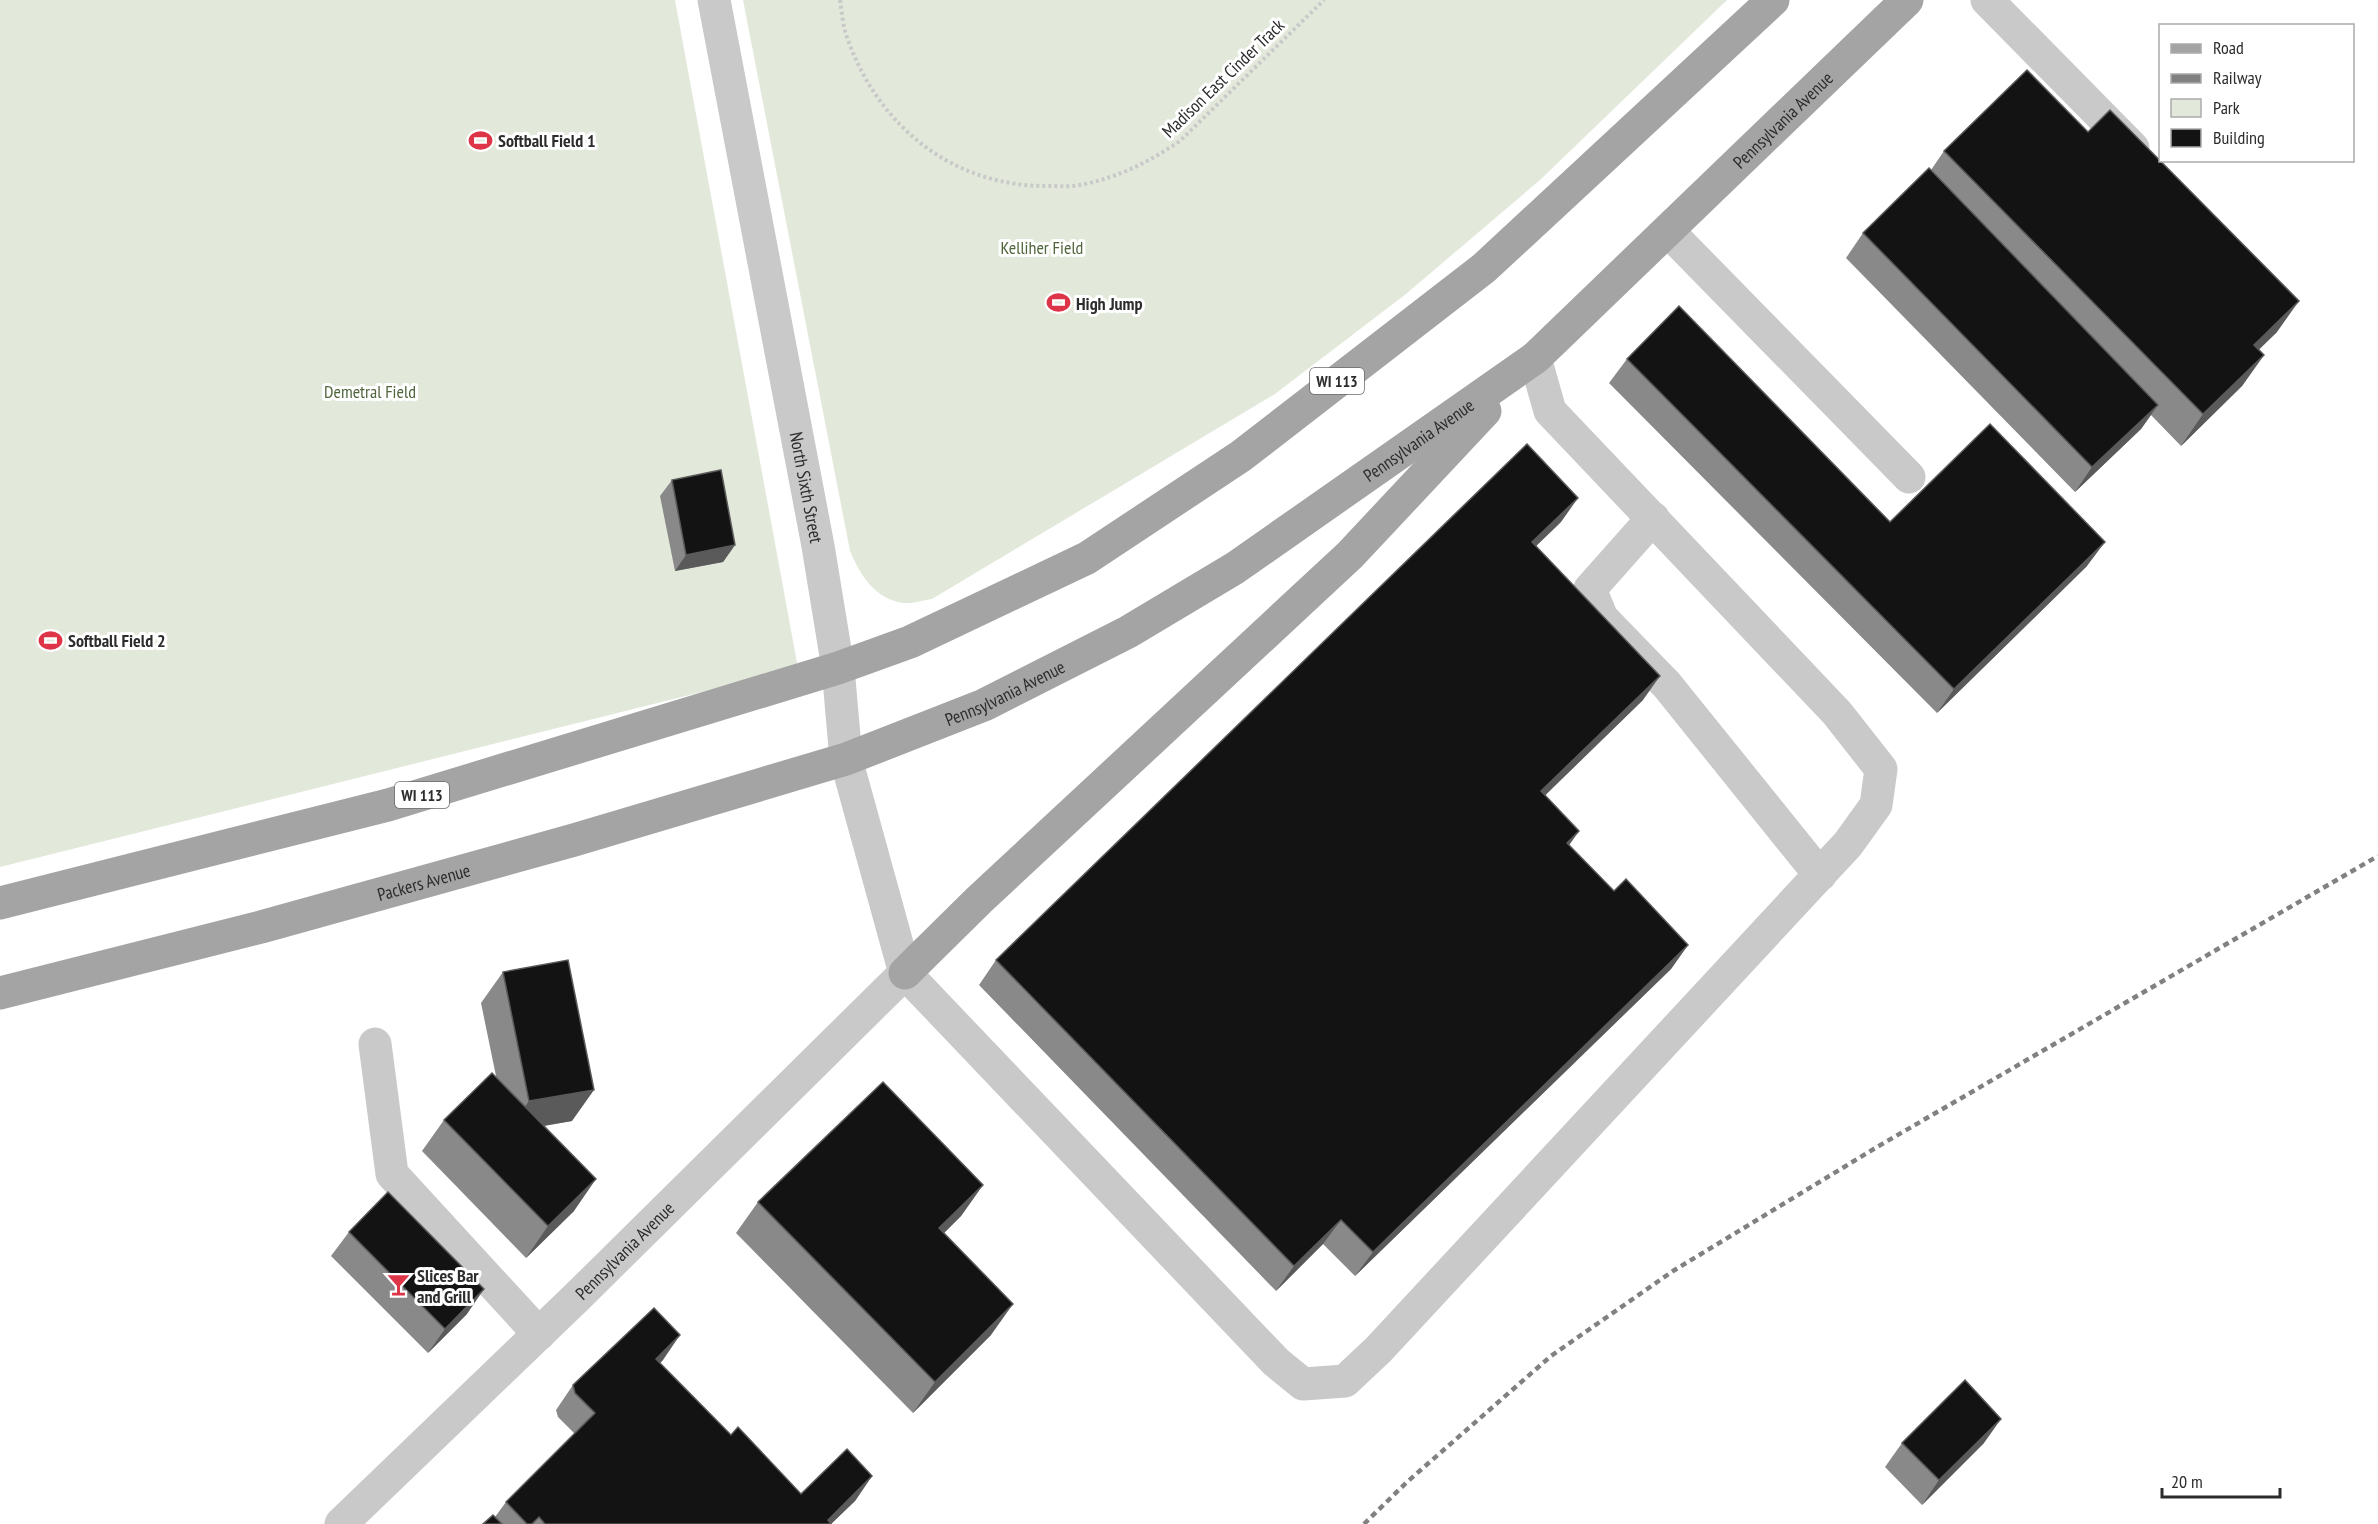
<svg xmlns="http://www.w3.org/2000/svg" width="2378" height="1524" viewBox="0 0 2378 1524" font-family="'PT Sans Narrow',sans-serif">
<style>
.green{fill:#e3e9da}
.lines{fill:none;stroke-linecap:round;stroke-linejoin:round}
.path{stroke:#c9c9c9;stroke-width:4;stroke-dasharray:3 3;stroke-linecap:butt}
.minor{stroke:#c9c9c9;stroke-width:33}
.major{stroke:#a4a4a4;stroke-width:33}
.rail{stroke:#818181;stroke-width:4.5;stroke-dasharray:6 4.5;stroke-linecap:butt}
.wall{fill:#898989}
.shaded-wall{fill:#5a5a5a}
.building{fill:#131313;stroke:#5a5a5a;stroke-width:1.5}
.labels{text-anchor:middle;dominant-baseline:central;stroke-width:6;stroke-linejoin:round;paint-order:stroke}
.shield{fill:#fff;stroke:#6b6b6b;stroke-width:1.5}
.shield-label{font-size:16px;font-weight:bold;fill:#2c2c2c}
.street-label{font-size:18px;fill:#2c2c2c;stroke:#fff}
.poi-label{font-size:18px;font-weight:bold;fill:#2c2c2c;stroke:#fff;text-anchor:start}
.park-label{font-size:18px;fill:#51653c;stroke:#fff}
</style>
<rect width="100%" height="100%" fill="#fff"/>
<g class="green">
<polygon points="0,0 675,0 798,668 0,867"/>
<path d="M743,0h984l-187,180 -134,114 -131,100 -343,205c-8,1 -20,5 -29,4 -28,-4 -43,-28 -53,-52z"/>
</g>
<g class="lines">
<path class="path" d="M840,0c2,13 3,28 8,40 31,87 106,147 200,146 11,0 22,1 32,-1 37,-7 69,-23 100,-44l144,-141"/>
<g class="minor">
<path id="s1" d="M714,0l104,546 20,122 8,91 59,214 371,389 27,22 42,-3 33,-31 470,-506 28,-39 5,-36 -44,-56 -287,-302 -15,-53"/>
<polyline points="1987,0 2133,148"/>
<polyline points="1668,231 1909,477"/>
<polyline points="1653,518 1590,589 1602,618 1667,685 1820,875"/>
<polyline points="375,1044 392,1174 539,1334"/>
<path id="s2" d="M341,1524l237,-228 327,-323"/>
</g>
<g class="major">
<polyline points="0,903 388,805 838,668 910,642 1087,558 1241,456 1484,268 1773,0"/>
<polyline points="905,973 979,900 1350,555 1485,411"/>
<path id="s3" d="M0,993l261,-66 313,-87 272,-81 138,-54 144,-73 107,-64 300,-210 372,-358"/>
</g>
<polyline class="rail" points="1364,1524 1407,1482 1551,1356 1673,1271 1877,1147 2378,856"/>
</g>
<g class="wall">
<polygon points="1944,151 2277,332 2259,349 2264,355 2242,386 2181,446 2151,415 2141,429 2075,492 1846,258 1863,233 1931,170"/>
<polygon points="1627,359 1890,522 2087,566 1937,713 1609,383"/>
<polygon points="672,480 735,545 723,562 675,571 660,496"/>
<polygon points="1561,522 1536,546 1643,700 1545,795 1579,831 1569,845 1614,891 1688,945 1671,969 1355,1276 1323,1244 1276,1291 979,985 996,960"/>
<polygon points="503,972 572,1121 544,1126 574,1211 526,1258 422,1151 444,1120 496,1076 481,1003"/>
<polygon points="983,1185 961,1216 944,1233 991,1335 913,1413 736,1233 758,1202"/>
<polygon points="349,1232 467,1314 428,1353 331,1256"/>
<polygon points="663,1360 660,1363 731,1435 801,1494 872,1476 855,1501 831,1524 483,1524 495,1517 506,1502 575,1434 558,1417 556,1410 573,1385"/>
<polygon points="1902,1443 1984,1443 1922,1505 1885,1467"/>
</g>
<g class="shaded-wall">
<polygon points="2299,301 2277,332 2232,376 2254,345"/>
<polygon points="2264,355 2242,386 2181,446 2203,414"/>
<polygon points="2158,405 2141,429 2075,492 2092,467"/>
<polygon points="1578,498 1561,522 1515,566 1532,542"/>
<polygon points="2105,542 2087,566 1937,713 1954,689"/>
<polygon points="735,545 723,562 675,571 686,555"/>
<polygon points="1660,676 1643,700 1524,816 1541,791"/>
<polygon points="1579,831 1562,855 1567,843"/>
<polygon points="1688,945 1671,969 1355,1276 1373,1252"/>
<polygon points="594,1090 572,1121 507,1132 529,1101"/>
<polygon points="596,1179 574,1211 526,1258 548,1226"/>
<polygon points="983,1185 961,1216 917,1260 939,1228"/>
<polygon points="1341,1220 1323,1244 1276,1291 1294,1266"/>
<polygon points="484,1289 467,1314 428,1353 445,1329"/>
<polygon points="1013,1304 991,1335 913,1413 935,1382"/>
<polygon points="680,1335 663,1360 639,1383 656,1359"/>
<polygon points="2001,1419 1984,1443 1922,1505 1939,1480"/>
<polygon points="872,1476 855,1501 831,1524 828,1520"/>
</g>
<g class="building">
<polygon points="2027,70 2088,132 2110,110 2299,301 2254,345 2264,355 2203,414 1944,151"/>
<polygon points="1929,168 2158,405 2092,467 1863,233"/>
<polygon points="1679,306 1890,522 1990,424 2105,542 1954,689 1627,359"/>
<polygon points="1527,444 1578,498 1532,542 1660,676 1541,791 1579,831 1567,843 1614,891 1626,879 1688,945 1373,1252 1341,1220 1294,1266 996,960"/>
<polygon points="721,470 735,545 686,555 672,480"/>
<polygon points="568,960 594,1090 529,1101 503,972"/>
<polygon points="492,1073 596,1179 548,1226 444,1120"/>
<polygon points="883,1082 983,1185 939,1228 1013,1304 935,1382 758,1202"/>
<polygon points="388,1192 484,1289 445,1329 349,1232"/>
<polygon points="654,1308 680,1335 656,1359 731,1435 738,1427 801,1494 847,1449 872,1476 828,1520 831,1524 545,1524 539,1517 532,1524 527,1524 506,1502 595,1413 575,1393 573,1385"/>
<polygon points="1965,1380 2001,1419 1939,1480 1902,1443"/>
<polygon points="493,1515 502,1524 483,1524"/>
</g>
<defs>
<symbol id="stadium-bare" viewBox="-9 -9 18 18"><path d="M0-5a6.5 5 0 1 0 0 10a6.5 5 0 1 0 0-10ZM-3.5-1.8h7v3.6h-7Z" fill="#dd3447" stroke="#fff" stroke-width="2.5" paint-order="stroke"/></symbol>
<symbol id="bar-bare" viewBox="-9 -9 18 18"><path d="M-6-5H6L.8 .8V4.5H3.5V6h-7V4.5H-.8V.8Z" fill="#dd3447" stroke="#fff" stroke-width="2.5" paint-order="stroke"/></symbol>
</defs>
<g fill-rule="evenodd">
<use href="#stadium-bare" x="464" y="124" width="33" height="33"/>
<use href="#stadium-bare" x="1042" y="286" width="33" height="33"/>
<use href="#stadium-bare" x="34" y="624" width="33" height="33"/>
<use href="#bar-bare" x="382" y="1268" width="33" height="33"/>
</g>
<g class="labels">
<g class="shield">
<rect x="1310" y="368" width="54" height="26" rx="4.5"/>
<rect x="395" y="782" width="54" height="26" rx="4.5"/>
</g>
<g class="shield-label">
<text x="1337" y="381">WI 113</text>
<text x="422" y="795">WI 113</text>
</g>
<g class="street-label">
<text transform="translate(1223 78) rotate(-44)">Madison East Cinder Track</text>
<text stroke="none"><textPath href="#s3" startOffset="2022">Pennsylvania Avenue</textPath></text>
<text stroke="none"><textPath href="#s3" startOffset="1536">Pennsylvania Avenue</textPath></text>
<text stroke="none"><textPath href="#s1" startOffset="496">North Sixth Street</textPath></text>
<text stroke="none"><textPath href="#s3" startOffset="1050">Pennsylvania Avenue</textPath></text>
<text stroke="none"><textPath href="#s3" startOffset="438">Packers Avenue</textPath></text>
<text stroke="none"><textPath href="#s2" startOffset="394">Pennsylvania Avenue</textPath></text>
</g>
<g class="poi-label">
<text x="498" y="140">Softball Field 1</text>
<text x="1076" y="303">High Jump</text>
<text x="68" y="640">Softball Field 2</text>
<text x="417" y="1275">Slices Bar<tspan x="417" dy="21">and Grill</tspan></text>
</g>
<g class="park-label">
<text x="1042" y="247">Kelliher Field</text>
<text x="370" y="391">Demetral Field</text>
</g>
</g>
<rect x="2159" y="24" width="195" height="138" fill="#ffffff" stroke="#ababab" stroke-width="1.5"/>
<rect x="2171" y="44" width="30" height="9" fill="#a4a4a4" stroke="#ababab" stroke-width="1.5"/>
<text x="2213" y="54" font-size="18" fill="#2c2c2c">Road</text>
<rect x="2171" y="74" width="30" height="9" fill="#818181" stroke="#ababab" stroke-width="1.5"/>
<text x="2213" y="84" font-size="18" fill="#2c2c2c">Railway</text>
<rect x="2171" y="99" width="30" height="18" fill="#e3e9da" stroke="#ababab" stroke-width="1.5"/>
<text x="2213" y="114" font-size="18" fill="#2c2c2c">Park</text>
<rect x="2171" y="129" width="30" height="18" fill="#131313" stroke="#ababab" stroke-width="1.5"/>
<text x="2213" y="144" font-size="18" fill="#2c2c2c">Building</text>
<path d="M2162 1488v9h118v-9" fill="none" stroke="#2c2c2c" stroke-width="3"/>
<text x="2171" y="1488" font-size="18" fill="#2c2c2c" stroke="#ffffff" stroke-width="4.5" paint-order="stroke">20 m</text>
</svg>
